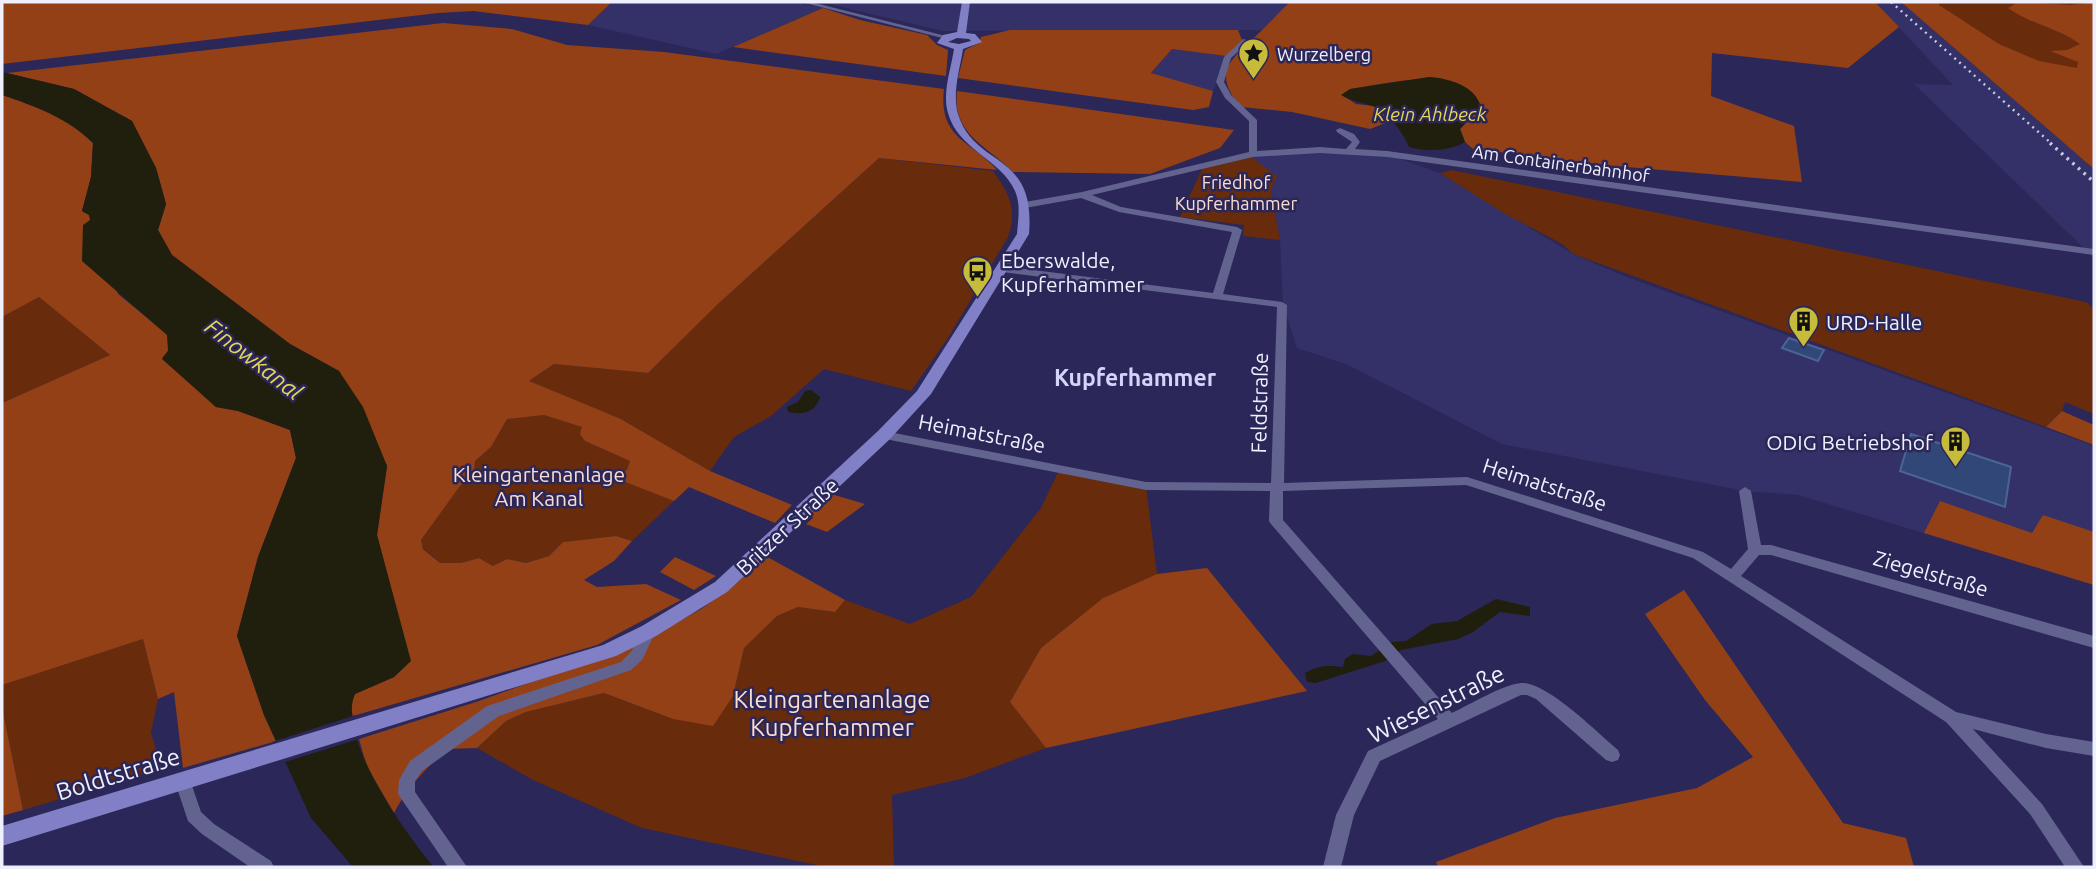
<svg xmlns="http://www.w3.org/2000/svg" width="2096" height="869" viewBox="0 0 2096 869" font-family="Ubuntu,sans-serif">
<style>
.built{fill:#343068}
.green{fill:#682b0c}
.forest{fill:#934017}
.water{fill:#201e0c}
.pier{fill:#2b2758}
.building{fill:#304777;stroke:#4b6496;stroke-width:2}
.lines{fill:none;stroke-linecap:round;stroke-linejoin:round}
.street{fill:#636390;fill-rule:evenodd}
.secondary{fill:#8180c6;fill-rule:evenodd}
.rail-far1{stroke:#c8c8dd;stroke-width:2.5;stroke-dasharray:2 4.5;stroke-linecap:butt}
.rail{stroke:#c8c8dd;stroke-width:3.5;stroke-dasharray:2.5 5;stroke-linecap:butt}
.labels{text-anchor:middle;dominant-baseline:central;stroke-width:5;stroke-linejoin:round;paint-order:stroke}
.far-poi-label{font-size:18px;fill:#eff0fd;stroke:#2b2758;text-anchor:start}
.far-street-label{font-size:18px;fill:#eff0fd;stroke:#2b2758}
.far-park-label{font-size:18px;fill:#fadcd0;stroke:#2b2758}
.far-water-label{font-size:19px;font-style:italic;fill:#e4d758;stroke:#2b2758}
.poi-label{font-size:21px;fill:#eff0fd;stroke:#2b2758;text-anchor:start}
.street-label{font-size:21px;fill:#eff0fd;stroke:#2b2758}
.park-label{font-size:21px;fill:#fadcd0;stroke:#2b2758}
.water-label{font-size:23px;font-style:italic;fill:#e4d758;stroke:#2b2758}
.neighbourhood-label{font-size:23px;font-weight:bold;fill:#d3d4fa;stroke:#2b2758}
.near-park-label{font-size:24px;fill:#fadcd0;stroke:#2b2758}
.near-street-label{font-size:24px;fill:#eff0fd;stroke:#2b2758}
</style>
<rect width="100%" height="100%" fill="#2b2758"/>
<g class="built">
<polygon points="612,2 796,2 823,8 716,54 588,25"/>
<polygon points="820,2 1290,2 1262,30 943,31"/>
<polygon points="1875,2 1901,2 2094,169 2094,258 1914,84 1953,85"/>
<polygon points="1172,49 1226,56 1213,91 1151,74"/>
<polygon points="1314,151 1392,156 1440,173 1573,254 1624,276 2094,446 2094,585 1798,495 1745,491 1502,444 1348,365 1297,348 1283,305 1280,240 1271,190 1251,157"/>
</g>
<g class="green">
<polygon points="1903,2 2094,2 2094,169"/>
<polygon points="1251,157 1277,176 1271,190 1280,240 1243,236 1244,225 1180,217 1203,167"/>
<path d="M879,158l114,13c16,23 25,38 15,66l-60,101 -37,53 -87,-22 -53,47 -37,21 -24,34 -89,-52 -93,-37 26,-18 94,9 70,-69z"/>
<polygon points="1452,170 2086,302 2094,309 2094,414 2065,402 2062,411 2046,427 1573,254 1562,244 1505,214 1440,173"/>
<polygon points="39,297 110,355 2,403 2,317"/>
<polygon points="544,415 583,427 585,441 630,461 627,470 616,478 674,501 632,541 616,536 563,542 549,556 526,563 507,559 493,566 479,558 461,563 440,563 423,548 421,540 460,486 474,475 475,461 491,447 507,419"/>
<polygon points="1059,470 1146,486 1157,574 1103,598 1041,648 1010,702 1046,748 965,778 892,795 894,867 826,867 642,828 533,780 477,748 506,721 526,712 604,693 673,719 733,696 744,647 777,616 798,607 835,612 845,600 910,624 971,597 1041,508"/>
<polygon points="143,639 158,699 151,733 162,769 23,810 2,707 2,685"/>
</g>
<g class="forest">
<polygon points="2,2 612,2 588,25 473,11 438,13 2,64"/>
<path d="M1290,2h585l24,25 -51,41 -136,-15 -1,43 83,30 8,56 -187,-16 -142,-17 -8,-7 -5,-13 21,-22c-13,-45 -97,-23 -130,-18l-9,6 14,9 18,2 17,15 -21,8 -78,-17 -51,-5c-30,-34 -10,-48 17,-73 11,-10 21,-22 32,-32z"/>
<path d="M1901,2h38v3l60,39 40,17 38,7 1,-6 -28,-11 17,-1 13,-6c-22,-16 -50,-20 -72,-36l10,-6 53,3 23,-3v167z"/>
<polygon points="823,8 860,20 927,35 937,45 948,50 946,76 733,47"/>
<path d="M443,23l69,6 55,16 97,7 280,37c-6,49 26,51 53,81l-118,-12 -161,146 -70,69 -94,-9 -25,17 92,38 89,52 82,34 -17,18 -86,-36 -15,14 -59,-23 12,-8 3,-9 -45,-20 -5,-7 2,-7 -38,-12 -37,4 -16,28 -16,14 -1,14 -14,11 -39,54 2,9 17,14h21l18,-5 14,8 14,-7 19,4 23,-7 14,-14 53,-6 16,5 -18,20 -30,19 13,7 49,-3 35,16 -84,45 -244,71 -3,-11 5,-11 39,-17 16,-16 -33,-126 10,-69 -48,-95 -49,-27 -118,-89 -14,-25 8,-26 -10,-36 -24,-47 -58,-32 -67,-16z"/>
<polygon points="1010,30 1238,30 1242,40 1226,56 1172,49 1151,73 1213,91 1209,107 1193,110 958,78 965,50 979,43 981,37"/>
<path d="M957,91l277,39 -14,18 -70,26 -137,-2c-26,-27 -61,-37 -56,-81z"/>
<path d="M2,95c33,11 66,23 91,48l-2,34 -9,34 7,4 29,79 50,41v16l-6,7 54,49 22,4 52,19 6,28 -38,99 -21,79 27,79 12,26 -93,27 -9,-76 -16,7 -15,-60 -141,46v-282l108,-48 -71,-58 -37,20z"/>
<polygon points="2062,411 2094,425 2094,445 2046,427"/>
<polygon points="831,494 865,504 827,532 806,524 813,518 810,512"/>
<polygon points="1940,501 2032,533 2043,515 2094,532 2094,585 1924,533"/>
<path d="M764,555l81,45 -10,12 -37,-5 -21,9 -33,32 -11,48 -20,30 -40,-7 -69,-26 -78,19 -20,9 -29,27 -30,1c-21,19 -40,39 -53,64l-27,-46 -8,-28 120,-38 167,-61 55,-31 27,-19z"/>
<polygon points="675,557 716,576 694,590 660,572"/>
<polygon points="1207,568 1307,691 1046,748 1010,702 1041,648 1103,598 1157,574"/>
<polygon points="1684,590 1843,823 1906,838 1914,867 1438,867 1436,862 1555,818 1697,788 1753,757 1705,700 1645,614"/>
<polygon points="2,707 23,810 2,816"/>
</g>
<g class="water">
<path d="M2,72l72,17 58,32 24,47 10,36 -8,26 14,25 118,89 49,27 24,36 24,59 -10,69 34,126 -17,16 -39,17c-19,42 51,141 79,173h-81l-42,-49 -47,-103 -27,-79 21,-79 38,-99 -6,-28 -52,-19 -22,-4 -54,-48 6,-8 -1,-16 -85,-74 1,-36 7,-5 -1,-5 -7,-4 9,-34 2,-34c-25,-25 -58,-37 -91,-48z"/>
<path d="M1429,77c20,1 46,9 52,30l-21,22 5,13c-15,9 -39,10 -56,5 -6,-15 -22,-36 -37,-41 -11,-4 -19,-4 -31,-11l9,-6z"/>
<path d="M811,390l9,7c-5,16 -17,18 -32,15l-1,-5 11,-5 7,-11z"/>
<path d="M1496,599l34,8v9l-30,-4 -27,20 -15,7 -57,11 -16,11 -69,22 -9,-1 -2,-9c14,-8 23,-8 38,-6l2,-8 8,-5 18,2 21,-14 14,-1 26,-17 25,-3z"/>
</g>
<polygon class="pier" points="356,715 362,738 282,763 272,742"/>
<g class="building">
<polygon points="1789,338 1824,350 1818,361 1782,348"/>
<polygon points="1911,434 2011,467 2005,507 1900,471"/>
</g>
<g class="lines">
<g class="street">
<polygon points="801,2 811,2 950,37 946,39"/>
<path d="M1243,39l7,2 -19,17 -7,24 7,13 26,25v31l63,-4 26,2 6,-7 -15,-10 -1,-2 4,-2 14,6 6,8 -5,7 32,2 707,98v6l-707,-98 -67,-4 -67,4 -161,38 29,12 116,20 5,3 -19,64 59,8 5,3 -3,178 183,-6 236,75 28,17 17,-20 -9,-58 6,-4 6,4 10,54h10l323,91v12l-323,-93h-12l-18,21 215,136 90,22 48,8v14l-48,-8 -73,-19 69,75 42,63h-19l-35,-53 -84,-92 -253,-164 -227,-73 -183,6v29l169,193c17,-8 52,-29 69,-30 25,-2 77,50 97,67l2,5 -2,5 -6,2 -6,-2 -70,-61 -9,-4h-6l-141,66 -26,54 -13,52h-18l13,-52 32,-64 70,-32 -167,-195 -2,-3 1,-30 -124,-1 -266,-52 -2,-3 6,-4 262,51 125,1 6,-176 -275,-35 -5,-3 5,-3 211,27 19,-61 -113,-20 -38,-14 -56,10 -5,-3 5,-3 57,-10 167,-40v-31l-24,-23 -9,-16 8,-25z"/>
<polygon points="649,625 654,627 656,631 642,660 631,670 499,716 422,771 415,781 415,792 467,867 448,867 398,794 399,780 410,761 487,706 621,662 631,652 644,627"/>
<polygon points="183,775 189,777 201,812 214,824 271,861 274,867 250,867 202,834 188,821 175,782 177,777"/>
</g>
<path class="secondary" d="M962,2h8l-4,31 9,1 7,8 -19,7c-3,20 -11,44 -5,65 17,55 78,36 71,120l-98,160 -41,45 -163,153 -71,44 -40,20 -614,190v-20l601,-181 39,-19 73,-44 163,-151 39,-40 100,-157c1,-14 4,-29 -2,-43 -14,-32 -57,-41 -67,-78 -6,-20 3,-44 6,-64l-17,-6 6,-8 14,-3zM957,38l12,1 2,2 -12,3 -11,-2z"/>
<polyline class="rail-far1" points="1891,2 2052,144"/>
<polyline class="rail" points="2050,143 2094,182"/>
</g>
<defs>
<symbol id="sight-pin" viewBox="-11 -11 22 30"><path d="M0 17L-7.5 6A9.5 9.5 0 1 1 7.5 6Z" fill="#c7bb3b" stroke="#2b2758"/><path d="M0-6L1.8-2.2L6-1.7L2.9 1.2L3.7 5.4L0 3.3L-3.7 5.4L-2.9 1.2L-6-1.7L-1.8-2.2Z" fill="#111"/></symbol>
<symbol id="bus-pin" viewBox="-11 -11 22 30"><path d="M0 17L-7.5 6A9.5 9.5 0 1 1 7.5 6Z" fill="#c7bb3b" stroke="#2b2758"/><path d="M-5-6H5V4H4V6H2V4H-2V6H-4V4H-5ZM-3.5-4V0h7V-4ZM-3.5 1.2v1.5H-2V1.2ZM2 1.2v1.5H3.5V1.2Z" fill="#111"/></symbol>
<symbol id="building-pin" viewBox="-11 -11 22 30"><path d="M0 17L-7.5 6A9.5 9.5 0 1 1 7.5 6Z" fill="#c7bb3b" stroke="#2b2758"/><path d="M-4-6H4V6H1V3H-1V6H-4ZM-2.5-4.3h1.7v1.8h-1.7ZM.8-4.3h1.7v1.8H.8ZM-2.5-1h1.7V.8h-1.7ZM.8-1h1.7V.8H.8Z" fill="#111"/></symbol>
</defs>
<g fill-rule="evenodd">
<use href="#sight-pin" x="1236" y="36" width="35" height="47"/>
<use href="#bus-pin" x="960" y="254" width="35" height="47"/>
<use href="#building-pin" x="1786" y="304" width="35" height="47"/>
<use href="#building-pin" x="1938" y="424" width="35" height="47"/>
</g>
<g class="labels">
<g class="far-poi-label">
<text x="1277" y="54">Wurzelberg</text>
</g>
<g class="far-street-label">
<text transform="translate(1561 163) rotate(8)">Am Containerbahnhof</text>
</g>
<g class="far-park-label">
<text x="1236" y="182">Friedhof<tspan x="1236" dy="21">Kupferhammer</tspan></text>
</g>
<g class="far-water-label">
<text x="1430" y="114">Klein Ahlbeck</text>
</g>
<g class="poi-label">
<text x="1001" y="260">Eberswalde,<tspan x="1001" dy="24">Kupferhammer</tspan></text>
<text x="1826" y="322">URD-Halle</text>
<text x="1933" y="442" text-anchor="end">ODIG Betriebshof</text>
</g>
<g class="street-label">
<text transform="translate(1259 403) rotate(-89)">Feldstraße</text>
<text transform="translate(982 433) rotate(11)">Heimatstraße</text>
<text transform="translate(1545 484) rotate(18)">Heimatstraße</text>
<text transform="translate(787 526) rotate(-43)">Britzer Straße</text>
<text transform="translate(1931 573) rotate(16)">Ziegelstraße</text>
</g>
<g class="park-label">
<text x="539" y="474">Kleingartenanlage<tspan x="539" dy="24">Am Kanal</tspan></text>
</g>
<g class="water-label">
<text transform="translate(254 359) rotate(38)">Finowkanal</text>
</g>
<g class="neighbourhood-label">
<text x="1135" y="377">Kupferhammer</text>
</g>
<g class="near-park-label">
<text x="832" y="699">Kleingartenanlage<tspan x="832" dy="28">Kupferhammer</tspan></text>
</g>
<g class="near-street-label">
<text transform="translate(1436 704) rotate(-26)">Wiesenstraße</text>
<text transform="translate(118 774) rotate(-17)">Boldtstraße</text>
</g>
</g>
<rect width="2096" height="869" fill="none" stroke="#eff0fd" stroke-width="7"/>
</svg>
